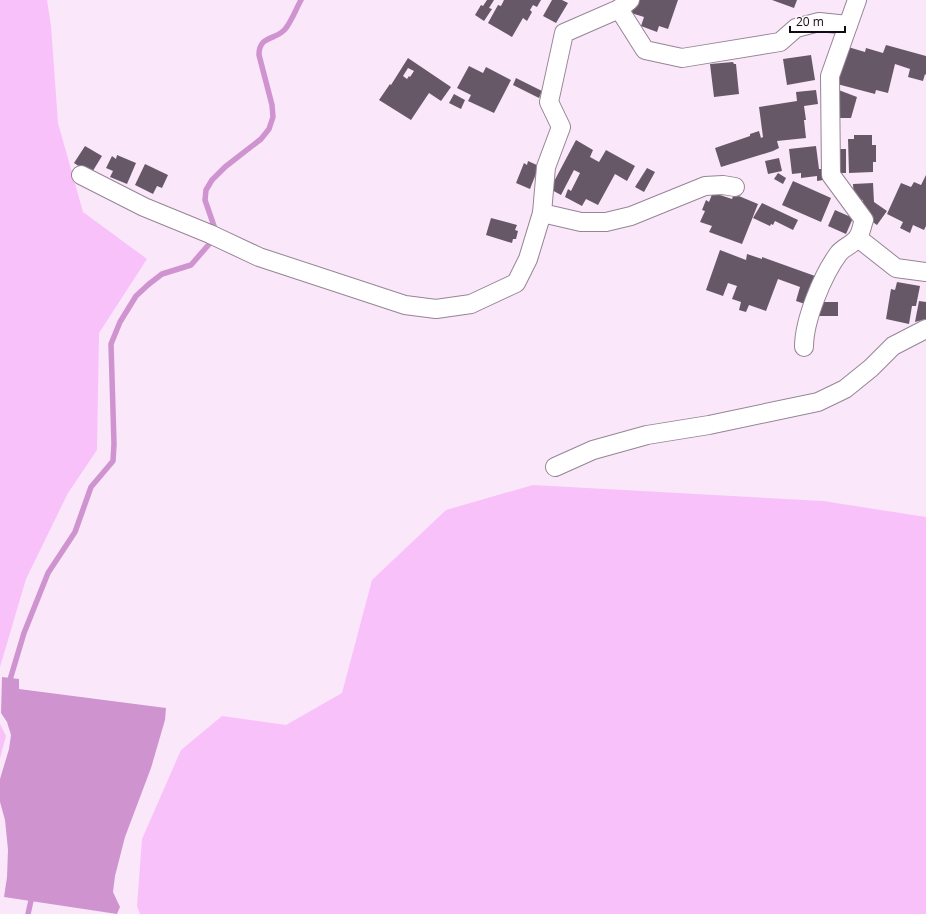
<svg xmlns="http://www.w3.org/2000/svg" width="926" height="914" viewBox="0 0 926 914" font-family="'Open Sans',sans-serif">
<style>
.green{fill:#f8c1fa}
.water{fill:#cf94d0}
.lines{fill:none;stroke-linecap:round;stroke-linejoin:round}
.stream{stroke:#cf94d0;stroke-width:5.5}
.building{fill:#675867;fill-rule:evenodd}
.minor-casing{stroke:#958595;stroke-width:20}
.minor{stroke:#fff;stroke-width:18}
</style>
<rect width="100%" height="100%" fill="#fae8fa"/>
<g class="green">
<polygon points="0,0 47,0 51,26 58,123 83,212 147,259 99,333 97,450 68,493 26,579 0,667"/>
<polygon points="533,485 823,501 926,517 926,914 140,914 137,906 142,839 181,750 222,716 286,725 342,693 372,580 446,510"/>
<polygon points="0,724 6,736 0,758"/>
</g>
<polygon class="water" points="2,677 19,679 19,689 166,708 165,720 151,768 125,837 115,876 113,892 120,907 117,914 4,897 7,877 8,850 5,820 0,802 0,779 9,749 11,735 7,722 1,713"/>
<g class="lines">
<g class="stream">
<path d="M9,683l15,-50 24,-60 27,-41 16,-45 22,-26 1,-17 -3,-100 9,-22 16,-26 13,-12 13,-10 29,-9 20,-23 4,-13 -10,-29 1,-10 6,-10 13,-13 36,-28 8,-10 4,-12 -1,-12 -13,-50c0,-21 18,-14 27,-27 6,-8 10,-19 15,-28"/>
<polyline points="28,914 32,896"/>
</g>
</g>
<g class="building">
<polygon points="487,0 494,0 489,8 492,9 484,21 475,15 481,5 483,6"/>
<polygon points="504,0 541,0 537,7 533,5 530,10 532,12 527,21 523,18 512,37 488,23 498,5 501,6"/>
<polygon points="552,0 562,0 568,3 556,23 543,16"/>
<polygon points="635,0 678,0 668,29 659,26 657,32 641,26 644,17 631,13"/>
<polygon points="772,0 797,0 794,8"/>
<polygon points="886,45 926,56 926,75 925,74 923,81 908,77 910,69 895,64 888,93 876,90 875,94 837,84 848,47 865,52 866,48 883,53"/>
<polygon points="811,55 815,80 787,85 783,59"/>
<path d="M408,58l43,29 -10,14 -12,-8 -18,27 -32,-20 11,-16 1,1zM408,68l6,3 -4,6 -1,-1 -2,3 -4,-3z"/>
<polygon points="733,62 734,64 736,64 739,94 714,97 710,64"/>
<polygon points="469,66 483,73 486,67 511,80 494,113 468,101 471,95 457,88"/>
<polygon points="516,78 542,91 539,98 513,85"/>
<polygon points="836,89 857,97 851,118 835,118"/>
<polygon points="816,90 818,104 804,106 806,120 804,120 806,138 777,141 779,148 773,151 721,167 715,148 750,136 750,134 759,131 761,138 763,137 759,107 797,101 796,92"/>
<polygon points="454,94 465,100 461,109 449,103"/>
<polygon points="854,135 872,135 872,145 876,145 876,162 873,162 873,172 849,173 848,139 854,139"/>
<polygon points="576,140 593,150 590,157 599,162 606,150 635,166 627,181 615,174 598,205 586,199 582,206 565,197 568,189 571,191 580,173 574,170 561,195 550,189"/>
<polygon points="85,146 102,156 91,174 74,163"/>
<polygon points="816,146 819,169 822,169 823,180 817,181 817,176 801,178 801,173 792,174 789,149"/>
<polygon points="838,149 846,149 846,173 839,173"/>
<polygon points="117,155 136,163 127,184 110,177 113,171 106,168 112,156 116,159"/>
<polygon points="779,158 782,171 768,174 765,161"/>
<polygon points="528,161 539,166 530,189 516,183 524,163 527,165"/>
<polygon points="145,164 168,175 162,188 157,186 153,194 135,185"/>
<polygon points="647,168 655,172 644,192 635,187"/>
<polygon points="778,173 786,178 783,184 774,179"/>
<polygon points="926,175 926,226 924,230 913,225 910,233 900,228 903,222 887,214 901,183 911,187 914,182 921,185"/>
<polygon points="793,181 831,198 821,222 782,205"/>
<polygon points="873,183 874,202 887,211 877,225 864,216 858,206 863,200 854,199 853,184"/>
<polygon points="713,192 721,192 720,195 732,199 734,194 758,204 742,244 709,232 712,226 700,222 705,211 702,210 706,200 709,202"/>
<polygon points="762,203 798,220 793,230 775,221 773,225 771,224 770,226 753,218"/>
<polygon points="835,210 853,218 846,234 828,226"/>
<polygon points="491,218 517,225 515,230 518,231 516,239 513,239 512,243 486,235"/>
<polygon points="720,250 746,260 747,254 762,259 762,257 815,276 805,304 796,301 800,287 778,279 766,311 749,305 746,312 739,310 741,302 732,299 737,286 728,283 723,296 706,290"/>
<polygon points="897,282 920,286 916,306 912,306 909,324 886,319 891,289 895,290"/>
<polygon points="919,301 926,302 926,319 915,322"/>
<rect x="818" y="302" width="20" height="14"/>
</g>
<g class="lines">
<defs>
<g id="minor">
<polyline points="619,9 645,50 682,58 780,42 796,28 819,22 848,25"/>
<polyline points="81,175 144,207 210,234 259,257 405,305 436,309 471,304 516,283 528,259 542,213 546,167 561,127 549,102 564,33 619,9 630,0"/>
<polyline points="542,213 581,222 606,222 631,216 705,186 723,185 735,187"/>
<polyline points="858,238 896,268 926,272"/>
<path d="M804,347c0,-27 19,-73 35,-94 5,-6 15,-9 19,-16 3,-4 4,-12 6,-17l-33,-45 -1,-99 27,-76"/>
<polyline points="555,467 593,450 647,435 709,425 818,402 845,389 871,368 893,346 926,329"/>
</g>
</defs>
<use href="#minor" class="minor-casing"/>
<use href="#minor" class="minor"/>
</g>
<path d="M790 26v6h55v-6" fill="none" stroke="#110b11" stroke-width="2"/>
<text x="796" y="26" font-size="12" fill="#110b11" stroke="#fefafe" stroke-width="3" paint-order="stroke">20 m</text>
</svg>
